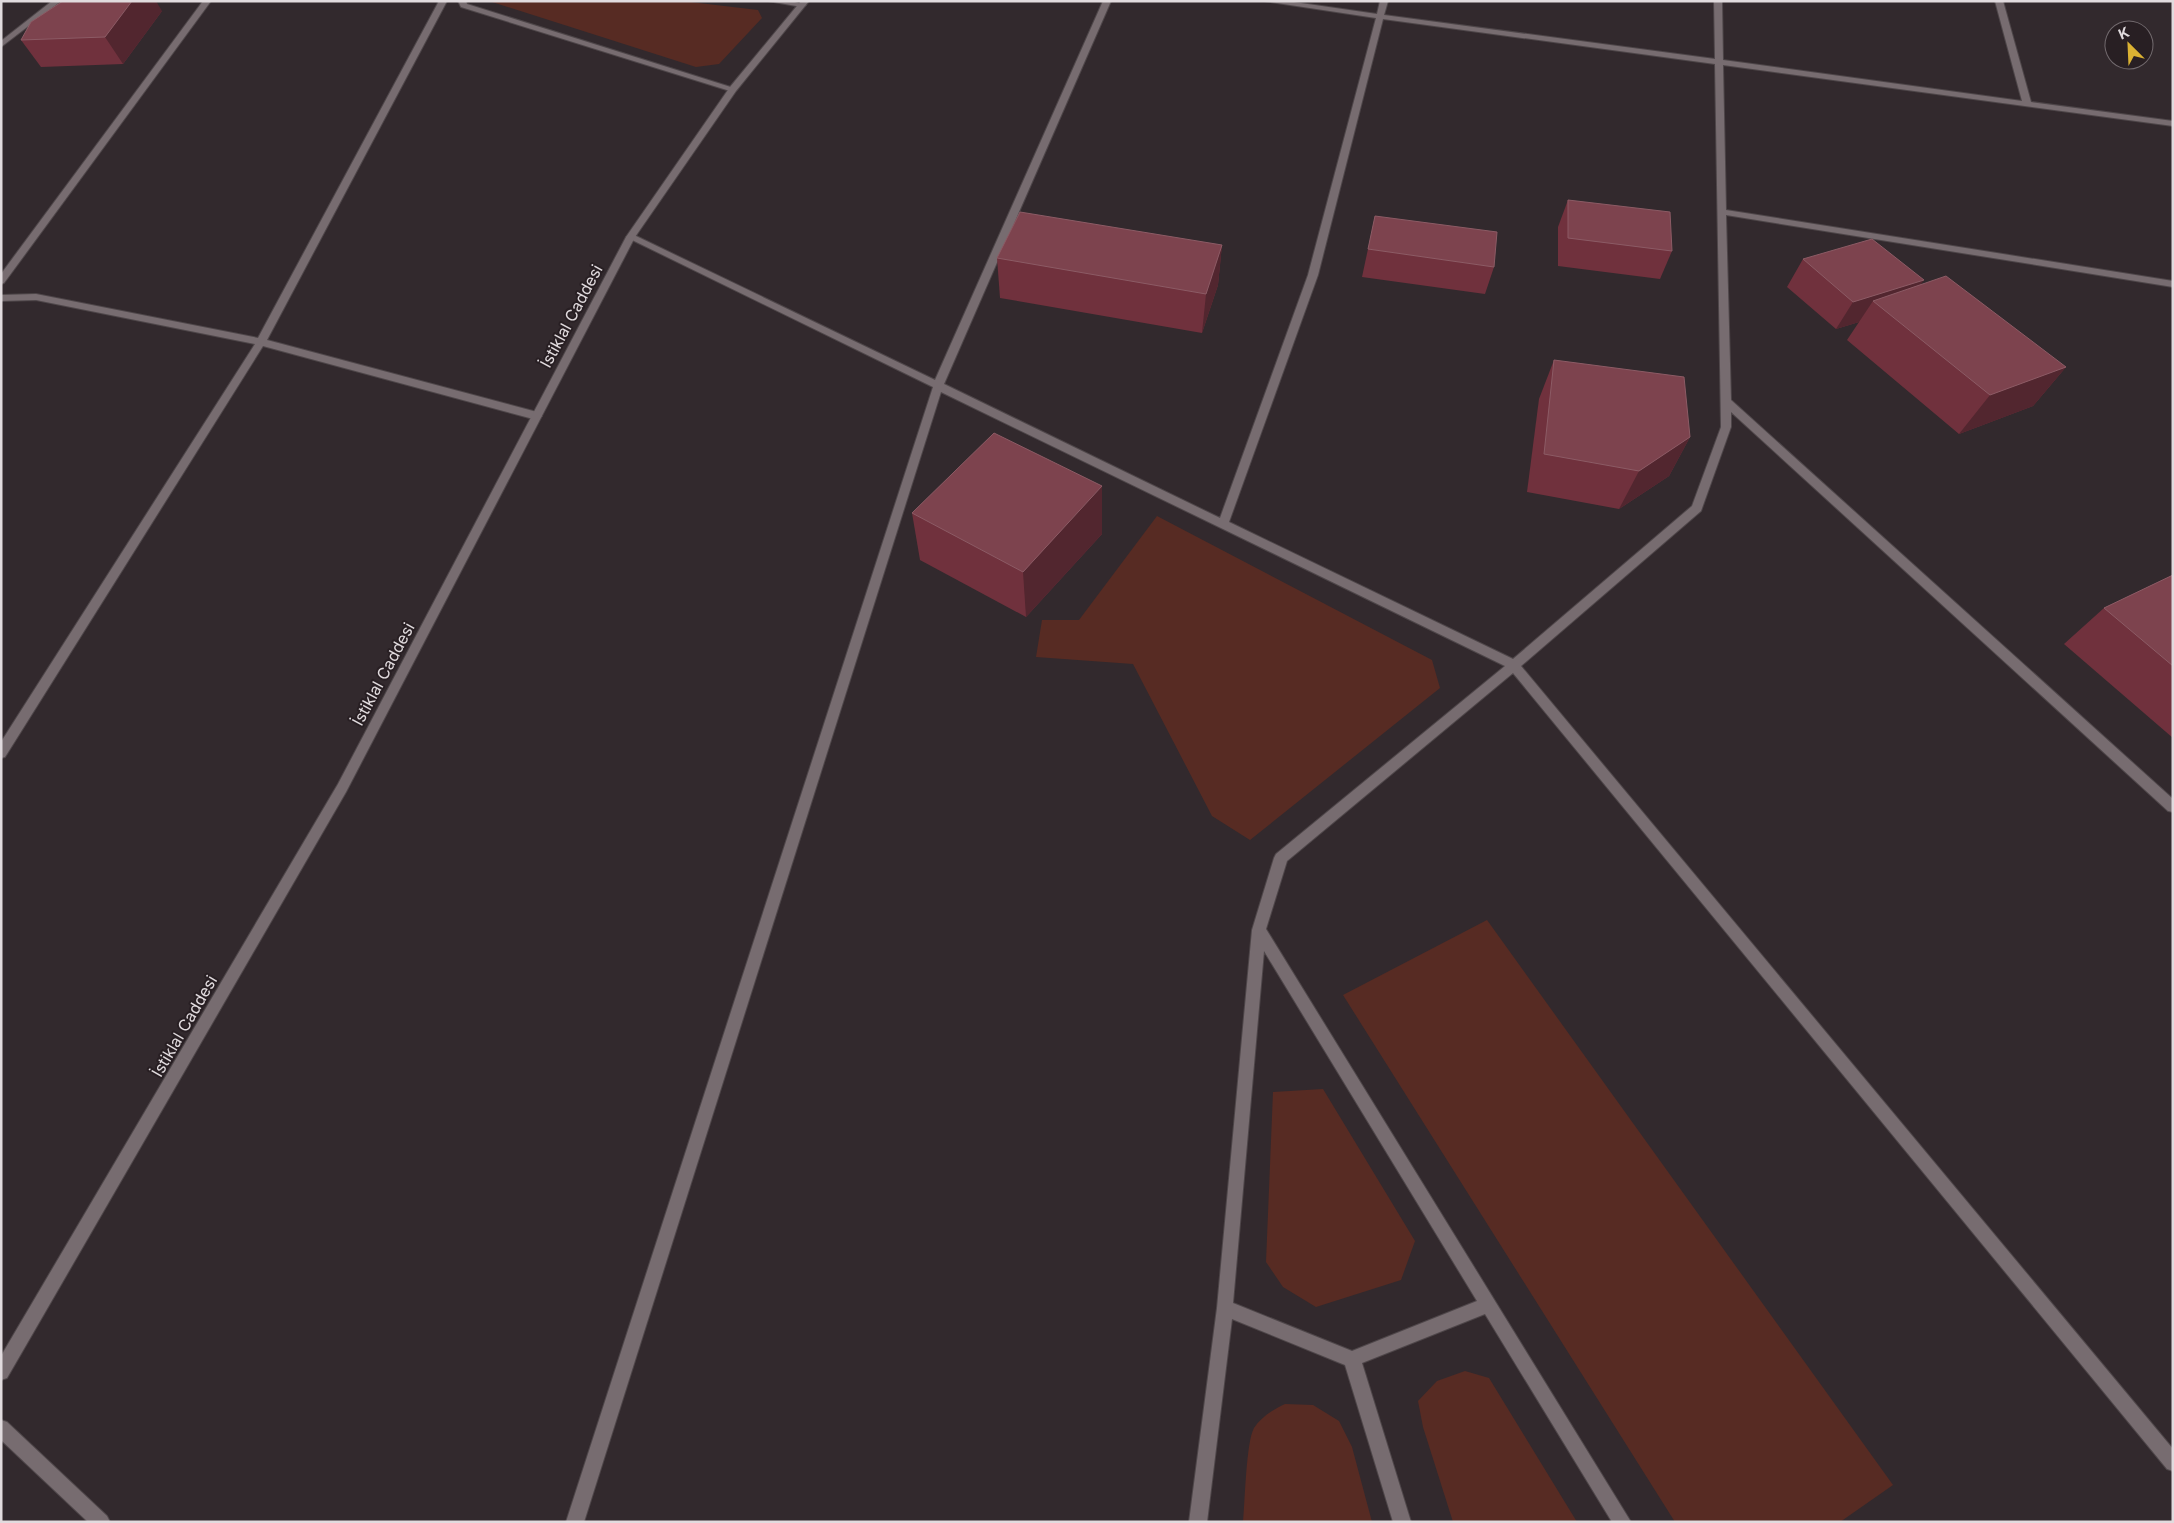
<svg xmlns="http://www.w3.org/2000/svg" width="2174" height="1523" viewBox="0 0 2174 1523" font-family="Inter,sans-serif">
<style>
.green{fill:#572b23}
.lines{fill:none;stroke-linecap:round;stroke-linejoin:round}
.street-casing{stroke:#4e4649;stroke-width:2}
.secondary-casing{stroke:#4e4649;stroke-width:2}
.street{fill:#776c70;fill-rule:evenodd}
.secondary{fill:#776c70;fill-rule:evenodd}
.wall{fill:#70313d}
.shaded-wall{fill:#52262f}
.building{fill:#7d434e;stroke:#8c5b65}
.labels{text-anchor:middle;dominant-baseline:central;stroke-width:4;stroke-linejoin:round;paint-order:stroke}
.street-label{font-size:16px;fill:#e1dbde;stroke:#281f23}
</style>
<rect width="100%" height="100%" fill="#32292d"/>
<g class="green">
<polygon points="489,1 682,1 758,10 762,18 719,64 696,67"/>
<polygon points="1157,516 1432,660 1440,688 1250,840 1212,816 1133,664 1036,657 1042,620 1079,620"/>
<polygon points="1487,920 1893,1485 1840,1522 1675,1522 1343,995"/>
<polygon points="1323,1089 1415,1241 1401,1280 1316,1307 1283,1287 1266,1262 1273,1092"/>
<polygon points="1465,1371 1489,1378 1577,1522 1453,1522 1423,1427 1418,1401 1437,1381"/>
<path d="M1285,1404l28,1 26,16 13,26 20,75h-129c2,-19 3,-80 11,-94 7,-11 20,-19 31,-24z"/>
</g>
<g class="lines">
<defs>
<g id="street">
<polygon points="203,1 211,1 4,283 1,284 1,274"/>
<polygon points="439,1 447,1 267,340 537,412 542,416 537,420 263,346 5,757 1,758 1,742 255,344 36,300 1,301 1,295 36,294 258,338"/>
<polygon points="458,1 466,1 467,4 737,89 730,91 461,7"/>
<polygon points="768,1 791,1 806,5 802,7"/>
<path d="M1103,1h8l-167,383 276,134 88,-243 68,-257 -112,-17h23l90,13 3,-13h8l-4,14 331,44 -1,-58h8l1,59 299,41 -27,-100h8l28,101 142,19v5l-450,-61 3,145 447,71v6l-447,-72 5,185 442,399v13l-5,-1 -437,-399v15l-30,84 -180,155 652,783v22l-6,-2 -654,-796 -226,188 -21,68 365,593h-19l-127,-208 -123,49 49,159h-18l-48,-157 -113,-46 -25,203h-18l28,-214 35,-378 22,-72 2,-4 229,-188 -564,-274 -357,1130h-18l367,-1135 -307,-150 5,-3 3,1 301,145zM1383,19l332,45 6,363 -29,79 -179,153 -284,-137 89,-247zM1264,951l213,350 -125,50 -119,-48z"/>
<polygon points="1,1420 7,1422 107,1516 110,1522 88,1522 1,1440"/>
</g>
<g id="secondary">
<polygon points="52,1 61,1 1,47 1,41"/>
<polygon points="801,1 809,1 736,91 635,237 346,792 7,1378 1,1380 1,1356 338,784 626,237 730,87"/>
</g>
</defs>
<use href="#street" class="street-casing"/>
<use href="#secondary" class="secondary-casing"/>
<use href="#street" class="street"/>
<use href="#secondary" class="secondary"/>
</g>
<g class="wall">
<polygon points="162,11 123,64 41,67 21,40"/>
<polygon points="1568,200 1672,251 1660,279 1558,266 1558,227"/>
<polygon points="1375,216 1494,267 1485,294 1362,277"/>
<polygon points="1222,245 1218,285 1202,333 1000,298 997,258"/>
<polygon points="1803,259 1921,285 2066,367 2033,406 1959,434 1847,340 1859,322 1836,329 1787,287"/>
<polygon points="1554,360 1690,437 1669,476 1619,509 1527,492 1539,399"/>
<polygon points="912,513 1102,534 1026,617 920,560"/>
<polygon points="2173,575 2173,738 2064,644 2104,608"/>
</g>
<g class="shaded-wall">
<polygon points="132,1 156,1 162,11 123,64 105,37"/>
<polygon points="1222,245 1218,285 1202,333 1206,294"/>
<polygon points="1924,280 1905,307 1873,301 1859,322 1836,329 1853,302"/>
<polygon points="2066,367 2033,406 1959,434 1990,395"/>
<polygon points="1690,437 1669,476 1619,509 1639,471"/>
<polygon points="1102,486 1102,534 1026,617 1023,572"/>
</g>
<g class="building">
<polygon points="63,1 132,1 105,37 21,40 31,22"/>
<polygon points="1568,200 1670,212 1672,251 1568,238"/>
<polygon points="1020,212 1222,245 1206,294 997,258"/>
<polygon points="1375,216 1497,232 1494,267 1368,249"/>
<polygon points="1872,239 1924,280 1853,302 1803,259"/>
<polygon points="1946,276 2066,367 1990,395 1873,301"/>
<polygon points="1554,360 1684,377 1690,437 1639,471 1544,454"/>
<polygon points="994,433 1102,486 1023,572 912,513"/>
<polygon points="2173,575 2173,666 2104,608"/>
</g>
<g class="labels">
<g class="street-label">
<text transform="translate(571 316) rotate(-62)">İstiklal Caddesi</text>
<text transform="translate(383 674) rotate(-62)">İstiklal Caddesi</text>
<text transform="translate(184 1026) rotate(-60)">İstiklal Caddesi</text>
</g>
</g>
<rect width="2174" height="1523" fill="none" stroke="#e1dbde" stroke-width="5"/>
<g transform="translate(2129 45) rotate(336)"><circle r="24" fill="#281f23" stroke="#726a6e"/>
<path d="M0-4L9 19L0 12L-9 19Z" fill="#dbb233"/>
<text y="-8" font-size="14" font-weight="bold" text-anchor="middle" fill="#e1dbde">K</text>
</g>
</svg>
